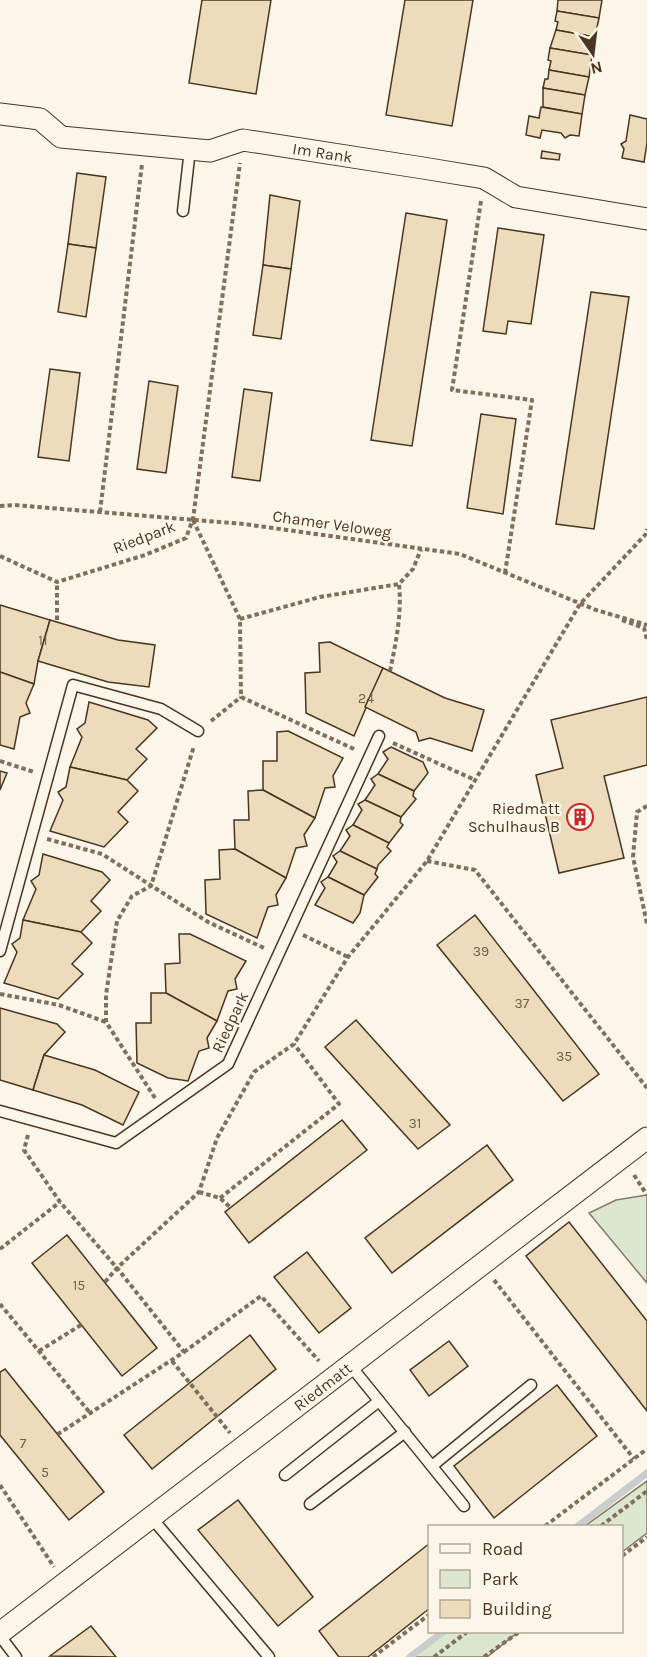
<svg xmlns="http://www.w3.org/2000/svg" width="647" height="1657" viewBox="0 0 647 1657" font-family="Karla,sans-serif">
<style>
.green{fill:#dce7d0;stroke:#887966;stroke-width:1.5}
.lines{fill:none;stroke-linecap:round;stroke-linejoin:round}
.stream{stroke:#c9cecd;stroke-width:7}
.building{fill:#ecdcbc;stroke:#4a3520;stroke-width:1.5}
.service-casing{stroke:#4a3520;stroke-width:13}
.minor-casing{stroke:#4a3520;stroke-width:23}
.path{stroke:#7f6f5c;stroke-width:4;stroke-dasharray:4.5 3;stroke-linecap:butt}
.service{stroke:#fbf6e9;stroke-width:10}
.minor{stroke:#fbf6e9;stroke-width:21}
.labels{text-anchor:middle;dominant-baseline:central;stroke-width:4.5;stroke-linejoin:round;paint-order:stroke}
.number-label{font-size:14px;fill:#725f47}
.street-label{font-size:16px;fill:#4a3520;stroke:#fbf6e9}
.poi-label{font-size:16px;fill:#4a3520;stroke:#fbf6e9;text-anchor:end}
</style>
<rect width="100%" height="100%" fill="#fbf6e9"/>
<g class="green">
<polygon points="647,1195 647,1283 589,1213 616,1200"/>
<polygon points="647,1481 647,1533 622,1552 622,1526 585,1526"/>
<polygon points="442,1632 518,1632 487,1657 407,1657"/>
</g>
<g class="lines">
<g class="stream">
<polyline points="578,1526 647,1473"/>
<polyline points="410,1657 443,1632"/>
</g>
</g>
<g class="building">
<polygon points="202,0 271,0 256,94 189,83"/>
<polygon points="405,0 473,0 452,126 386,115"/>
<polygon points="558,0 602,0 599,18 557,11"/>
<polygon points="557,11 599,18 595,37 556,30 558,22 555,21"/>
<polygon points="556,30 595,37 592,55 550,48"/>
<polygon points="550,48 592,55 589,77 549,70 551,61 548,60"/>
<polygon points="549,70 589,77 585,95 543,88 545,79 548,79"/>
<polygon points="543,88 585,95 582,114 543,107"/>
<polygon points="541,107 582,114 579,136 570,135 565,138 561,133 542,130 540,138 526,135 529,116 539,118"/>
<polygon points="630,115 647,119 647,143 644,162 622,158 624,149 621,144 626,141"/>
<polygon points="542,151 560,154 559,160 541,158"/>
<polygon points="77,173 106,177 96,248 68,244"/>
<polygon points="270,195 300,201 291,269 263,265"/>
<polygon points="406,213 447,220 412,446 371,440"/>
<polygon points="498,228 544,235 531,324 508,321 506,334 483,331"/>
<polygon points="68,244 96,248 86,317 58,312"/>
<polygon points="263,265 291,269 281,339 253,335"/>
<polygon points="591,292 629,297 594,529 556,524"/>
<polygon points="50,369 80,373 69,461 38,457"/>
<polygon points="149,381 178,386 166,473 137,469"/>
<polygon points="244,389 272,393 260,481 232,477"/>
<polygon points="481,414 516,419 503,514 467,508"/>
<polygon points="0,605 50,620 38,661 34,684 0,672"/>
<polygon points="50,620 118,640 155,645 149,687 108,682 38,661"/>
<polygon points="330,642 383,668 354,736 306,713 305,673 320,672 319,643"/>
<polygon points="383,668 445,698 484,710 472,751 430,738 419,741 416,732 365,707"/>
<polygon points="0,672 34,684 26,703 30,713 20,717 14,749 0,745"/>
<polygon points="647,697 647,765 604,776 624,858 559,873 536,775 563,768 551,720"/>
<polygon points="89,702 148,720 157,728 136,749 147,759 127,780 70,767 82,737 77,729 85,723"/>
<polygon points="288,731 343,758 333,776 335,787 325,788 315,818 263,790 263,761 277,761 277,732"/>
<polygon points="391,747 423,762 428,773 414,791 378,774 388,759 383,752"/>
<polygon points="70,767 127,780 138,791 118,812 128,822 104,847 50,831 63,800 58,792 66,787"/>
<polygon points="0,771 7,773 0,790"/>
<polygon points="378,774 414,791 413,796 416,799 401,817 365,800 375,785 371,779"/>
<polygon points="263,790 315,818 304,835 307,846 296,848 286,878 235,849 234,820 249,820 248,791"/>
<polygon points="365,800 401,817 400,822 403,825 389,843 353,825 362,810 358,804"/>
<polygon points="353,825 389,843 387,847 391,851 378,865 377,869 340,851 350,836 346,830"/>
<polygon points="235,849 286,878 276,895 278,905 268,907 257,938 206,914 205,880 220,879 219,850"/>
<polygon points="340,851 377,869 375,874 378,877 364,895 328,877 337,862 333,856"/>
<polygon points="43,854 102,872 110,880 91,901 101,911 81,932 23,920 36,889 31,881 39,875"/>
<polygon points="328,877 364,895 360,913 353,923 315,905 325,888 321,882"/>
<polygon points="475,915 599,1074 563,1101 437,945"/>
<polygon points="23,920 81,932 92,943 72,964 83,974 58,999 4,983 17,952 12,944 20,938"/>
<polygon points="179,934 190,934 246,961 235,979 237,989 228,991 217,1021 166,993 165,964 180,963"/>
<polygon points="151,993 166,993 217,1021 207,1038 209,1048 199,1051 188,1081 168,1078 137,1063 136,1023 151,1023"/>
<polygon points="0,1008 57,1024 65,1032 44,1055 33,1090 0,1080"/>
<polygon points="356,1020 450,1125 418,1149 325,1047"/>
<polygon points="44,1055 95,1070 139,1092 123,1125 82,1105 33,1090"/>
<polygon points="342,1120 367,1150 249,1243 225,1212"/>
<polygon points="487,1145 513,1180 392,1273 365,1238"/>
<polygon points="569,1222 647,1321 647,1411 526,1256"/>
<polygon points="67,1235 157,1348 122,1376 32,1263"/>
<polygon points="307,1252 351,1308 319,1333 274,1277"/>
<polygon points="250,1335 276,1369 152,1469 124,1435"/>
<polygon points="449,1341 468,1366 429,1396 410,1370"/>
<polygon points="5,1369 104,1492 69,1520 0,1435 0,1372"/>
<polygon points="557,1385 597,1436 494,1518 454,1466"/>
<polygon points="238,1500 313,1597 278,1626 198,1530"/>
<polygon points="430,1543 430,1608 368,1657 339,1657 319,1631"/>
<polygon points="91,1626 116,1657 50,1656"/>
</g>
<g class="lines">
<defs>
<g id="service">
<polyline points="183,211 190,149"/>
<polyline points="0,951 73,685 161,709 198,731"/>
<polyline points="0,1111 116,1143 228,1064 379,736"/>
<polyline points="350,1365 464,1506"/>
<polyline points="432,1466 531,1385"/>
<polyline points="285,1475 379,1401"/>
<polyline points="310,1504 405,1432"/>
<polyline points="151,1517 269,1657"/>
<polyline points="0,1636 16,1657"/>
</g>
<g id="minor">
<path id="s1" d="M0,114l40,5 21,18 149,14 33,-11 180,28 61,10 32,19 131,22"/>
<path id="s2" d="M0,1633l647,-495"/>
</g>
</defs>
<use href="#service" class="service-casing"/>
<use href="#minor" class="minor-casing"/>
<g class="path">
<polyline points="481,201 452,390 532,400 505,573"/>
<polyline points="0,506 14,505 244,524 460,554 596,610 647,625"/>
<polyline points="100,512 142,164"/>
<polyline points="193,520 240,619 241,697 354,749"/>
<polyline points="0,556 57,582 145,555 186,538 193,519 240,163"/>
<polyline points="240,619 320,597 399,584"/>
<polyline points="57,620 57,582"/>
<polyline points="622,620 644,628 647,640"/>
<path d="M390,671c6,-29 12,-57 9,-87l14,-15 8,-20"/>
<polyline points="211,721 241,697"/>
<polyline points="393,743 475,780"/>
<polyline points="0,761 34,772"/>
<polyline points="647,806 637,812 633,857 647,924"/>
<polyline points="47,839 102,854 208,922 264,948"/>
<polyline points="427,861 475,870 647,1088"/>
<polyline points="303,935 348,957"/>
<polyline points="0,994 59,1005 106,1022"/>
<polyline points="155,1098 106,1022 106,995 117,921 132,896 151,886 194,746"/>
<polyline points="28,1135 24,1150 60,1202 117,1268 184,1352 58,1434"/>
<polyline points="634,1175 647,1195"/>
<polyline points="199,1192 220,1198 231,1208"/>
<polyline points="220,1198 339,1104 294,1044"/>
<polyline points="0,1249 60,1202"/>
<polyline points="494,1280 634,1459"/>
<polyline points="105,1282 117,1268 199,1192 217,1138 254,1072 294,1044 348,957 427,861 580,604 646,534 647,529"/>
<polyline points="0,1304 91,1414"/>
<polyline points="39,1351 81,1325"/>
<polyline points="184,1352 261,1296 319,1361"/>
<polyline points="172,1361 230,1433"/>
<polyline points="0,1485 54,1567"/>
<polyline points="545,1526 647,1449"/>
<polyline points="601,1526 647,1491"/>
<polyline points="622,1556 647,1537"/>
<polyline points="373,1657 430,1614"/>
<polyline points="434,1657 467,1632"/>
<polyline points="484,1657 519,1632"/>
</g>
<use href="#service" class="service"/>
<use href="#minor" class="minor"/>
</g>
<defs>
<symbol id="building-ring" viewBox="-11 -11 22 22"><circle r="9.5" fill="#fbf6e9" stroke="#c62828" stroke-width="1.5"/><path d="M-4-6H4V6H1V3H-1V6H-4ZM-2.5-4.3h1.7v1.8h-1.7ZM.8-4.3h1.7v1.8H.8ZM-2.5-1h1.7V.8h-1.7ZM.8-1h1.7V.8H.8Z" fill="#c62828"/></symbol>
</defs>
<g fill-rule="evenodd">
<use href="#building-ring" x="565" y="802" width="30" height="30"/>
</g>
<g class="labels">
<g class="number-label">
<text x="43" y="640">11</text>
<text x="366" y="698">24</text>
<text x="481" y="951">39</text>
<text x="522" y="1003">37</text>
<text x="564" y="1056">35</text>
<text x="415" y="1123">31</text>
<text x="79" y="1285">15</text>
<text x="23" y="1443">7</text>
<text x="45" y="1472">5</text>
</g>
<g class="street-label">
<text stroke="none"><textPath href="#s1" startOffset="333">Im Rank</textPath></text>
<text transform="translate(332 524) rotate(8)">Chamer Veloweg</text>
<text transform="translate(144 537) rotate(-21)">Riedpark</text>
<text transform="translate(230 1022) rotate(-65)">Riedpark</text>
<text stroke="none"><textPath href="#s2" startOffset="406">Riedmatt</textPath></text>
</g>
<g class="poi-label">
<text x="560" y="808">Riedmatt<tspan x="560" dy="18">Schulhaus B</tspan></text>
</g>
</g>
<rect x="428" y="1525" width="195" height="108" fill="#fbf6e9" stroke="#b4a999" stroke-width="1.5"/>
<rect x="440" y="1544" width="30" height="9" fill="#fbf6e9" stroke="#b4a999" stroke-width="1.5"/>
<text x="482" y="1555" font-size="18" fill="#4a3520">Road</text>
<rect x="440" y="1570" width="30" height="18" fill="#dce7d0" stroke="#b4a999" stroke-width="1.5"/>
<text x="482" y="1585" font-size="18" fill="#4a3520">Park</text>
<rect x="440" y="1600" width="30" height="18" fill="#ecdcbc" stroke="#b4a999" stroke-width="1.5"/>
<text x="482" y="1615" font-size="18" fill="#4a3520">Building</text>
<g transform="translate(593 54) rotate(166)" stroke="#fbf6e9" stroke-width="4.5" paint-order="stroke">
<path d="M0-4.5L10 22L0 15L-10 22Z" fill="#4a3520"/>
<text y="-9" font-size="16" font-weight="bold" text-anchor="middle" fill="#4a3520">N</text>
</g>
</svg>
